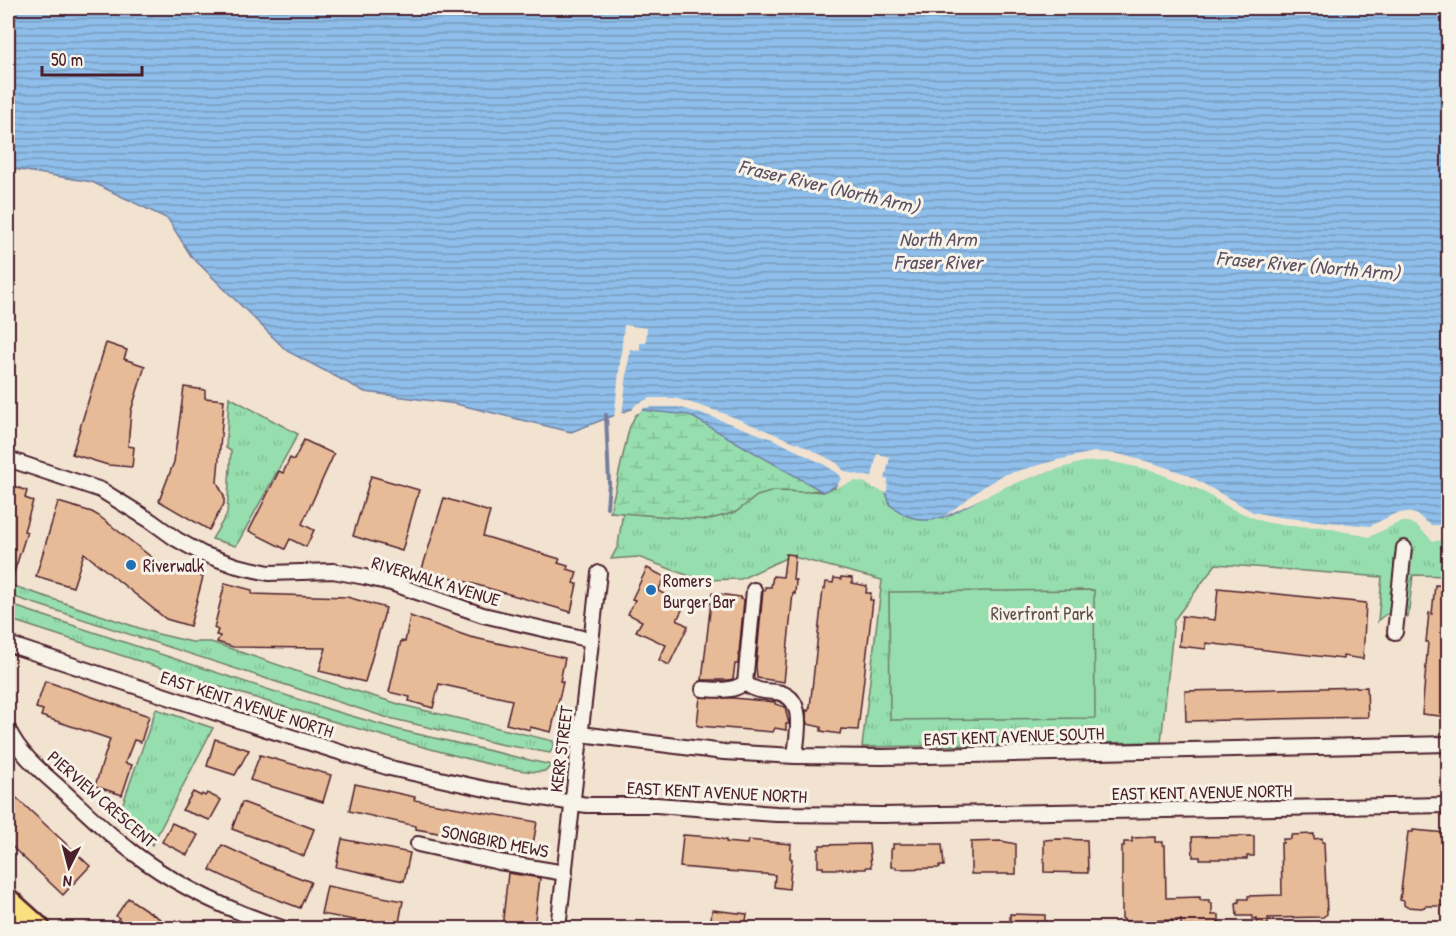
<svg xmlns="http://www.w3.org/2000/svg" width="1456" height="936" viewBox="0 0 1456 936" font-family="'Patrick Hand',sans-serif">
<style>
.grass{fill:url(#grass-tufts);stroke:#707e6c;stroke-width:1.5}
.wetland{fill:url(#wetland-marsh);stroke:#707e6c;stroke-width:1.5}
.pitch{fill:#96dead;stroke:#707e6c;stroke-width:1.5}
.water{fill:url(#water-rules);stroke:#737e9d;stroke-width:1.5}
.pier{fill:#f2e2d0}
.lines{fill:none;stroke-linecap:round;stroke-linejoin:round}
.stream{stroke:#737e9d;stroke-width:4}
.building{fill:#e8bb98;stroke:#4a1f2b;stroke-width:1.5}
.street-casing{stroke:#4a1f2b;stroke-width:18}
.primary-casing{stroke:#4a1f2b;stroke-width:26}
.street{stroke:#f7f3e8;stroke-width:14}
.primary{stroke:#fbe080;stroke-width:21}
.poi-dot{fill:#1f6fb2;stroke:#f7f3e8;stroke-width:2}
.labels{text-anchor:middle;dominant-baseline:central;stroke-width:6;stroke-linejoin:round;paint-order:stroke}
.poi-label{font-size:18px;fill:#4a1f2b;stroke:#f7f3e8;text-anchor:start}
.street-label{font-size:18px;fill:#4a1f2b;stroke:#f7f3e8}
.park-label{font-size:18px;fill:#5d4f4c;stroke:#f7f3e8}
.water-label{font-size:20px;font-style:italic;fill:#5e4f64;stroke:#f7f3e8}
</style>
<defs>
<pattern id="grass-tufts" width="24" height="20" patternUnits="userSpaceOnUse" patternTransform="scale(1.5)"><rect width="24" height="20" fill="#96dead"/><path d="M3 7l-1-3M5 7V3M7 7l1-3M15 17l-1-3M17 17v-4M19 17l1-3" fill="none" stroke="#83be95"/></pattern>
<pattern id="wetland-marsh" width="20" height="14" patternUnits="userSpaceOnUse" patternTransform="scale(1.5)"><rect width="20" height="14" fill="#96dead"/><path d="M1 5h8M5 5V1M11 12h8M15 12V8" fill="none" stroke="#83be95"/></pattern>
<pattern id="water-rules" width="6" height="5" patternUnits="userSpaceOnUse" patternTransform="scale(1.5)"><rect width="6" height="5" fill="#8ebee9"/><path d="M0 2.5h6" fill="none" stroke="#769abd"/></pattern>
</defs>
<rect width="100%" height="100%" fill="#f2e2d0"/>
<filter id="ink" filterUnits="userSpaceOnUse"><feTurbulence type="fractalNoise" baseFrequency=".0167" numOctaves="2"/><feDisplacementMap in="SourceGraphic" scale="12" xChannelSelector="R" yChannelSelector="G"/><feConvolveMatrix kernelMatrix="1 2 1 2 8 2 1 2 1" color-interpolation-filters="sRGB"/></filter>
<g filter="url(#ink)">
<g class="grass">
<polygon points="229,397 298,434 236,546 212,539 227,514 231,451 226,448"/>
<path d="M1109,458l281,64 19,-3 39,18v39l-35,-1 -5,42c-11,-7 -22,-6 -30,4l4,-44 -166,-13 -42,56 -13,122 -299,5 20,-167 -92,-24 -49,23 -41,1 -62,-23 -27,2 7,-13 5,-35 131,-18 24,-5 45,4 26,-13h12l24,10 2,4 119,-9 75,-23z"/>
<polygon points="8,584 154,633 192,642 211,642 343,687 402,705 553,741 554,745 550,753 499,744 385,717 8,595"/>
<path d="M8,604l323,106 69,20 151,35 -4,5c-14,8 -86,-13 -105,-18 -147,-39 -290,-87 -434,-133z"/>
<polygon points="156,709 213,728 152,845 117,820"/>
</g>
<polygon class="wetland" points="678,407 840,482 835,488 804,492 774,491 757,496 736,512 707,520 610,512 629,429 635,416 644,408"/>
<polygon class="pitch" points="1094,590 1095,718 890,720 889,592"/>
<path class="water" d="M8,8h1440v529l-29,-14 -20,-4 -29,15 -46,-10 -59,-5 -70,-34 -41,-17 -45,-10 -28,3 -75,23 -56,31 -18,5h-12l-15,-5 -15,-10 -5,-16c-31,-13 -32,-12 -62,3l-134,-77 -58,-6 -60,23 -115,-28 -91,-12 -78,-41 -96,-95 -23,-37 -76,-37 -84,-14z"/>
<g class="pier">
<polygon points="624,325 647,328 646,343 640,343 640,351 630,349 622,416 614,419"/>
<polygon points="650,398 675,398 723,413 802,445 837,463 843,470 850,473 872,477 877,454 890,457 885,479 888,480 887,493 871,487 866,483 855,481 835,488 841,479 837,473 825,465 775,440 712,417 678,407 652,407 644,408 639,413 630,413 636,404"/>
<polygon points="1094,452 1118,454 1153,463 1186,474 1253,512 1278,517 1370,526 1394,514 1406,512 1416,514 1431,525 1448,525 1448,540 1433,541 1417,526 1408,522 1400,522 1369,537 1323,527 1289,526 1264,522 1232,509 1202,491 1151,470 1108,461 1083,462 1041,474 1007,486 943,517 986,485 1003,475 1057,460"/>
</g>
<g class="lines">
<polyline class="stream" points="606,415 609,483 607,507"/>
</g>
<g class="building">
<polygon points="106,343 127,350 124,359 145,366 131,411 128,446 134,447 132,467 108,465 72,454"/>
<polygon points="184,387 205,390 205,398 224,400 217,482 224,496 224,504 209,530 159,501 174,462"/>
<polygon points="304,440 334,454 302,524 314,530 306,547 290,539 285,549 249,531 279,471 283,473 290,458 294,460"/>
<polygon points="371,476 419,490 402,551 353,536"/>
<polygon points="8,484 27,491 25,498 33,501 24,531 27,532 10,585 8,585"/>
<polygon points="444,498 490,512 483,536 560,559 558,563 568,566 567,569 577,572 574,583 577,584 571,612 422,569"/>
<polygon points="58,502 92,512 99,516 159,563 203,577 190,626 166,619 84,553 73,587 36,576"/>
<polygon points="786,554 795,555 793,580 796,580 795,594 793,593 784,682 757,678 756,666 763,590 765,590 765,587 771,587 773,576 783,577"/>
<polygon points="647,568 665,577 658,591 685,604 677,620 688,626 669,665 659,660 666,645 636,631 642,621 628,614 635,600 632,599"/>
<polygon points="841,577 852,578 852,583 867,586 866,593 871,593 870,600 873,600 858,730 841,729 840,734 821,731 821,727 807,724 806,710 808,711 810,707 823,589 825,589 826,582 833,583 834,578 841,579"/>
<polygon points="225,583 252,590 252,594 347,597 386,608 365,682 319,671 326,648 233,647 217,642 220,636 216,635 218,630 214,628"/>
<polygon points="1435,585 1449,586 1449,717 1422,714 1428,642 1426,642 1429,613 1432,614"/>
<polygon points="1218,588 1366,603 1363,659 1343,656 1343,659 1206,643 1206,649 1179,646 1182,616 1215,620"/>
<polygon points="712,593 741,597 740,599 744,600 738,664 735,664 733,679 728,680 702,680"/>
<polygon points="410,616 470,637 565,658 560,681 563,682 551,732 530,727 530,730 506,724 512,700 439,684 433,708 409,701 410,697 389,692 401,641 405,642"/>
<polygon points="45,681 149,716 141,742 134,740 125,763 132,765 122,795 95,786 110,739 41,716 43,710 36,708"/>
<polygon points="1367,687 1368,717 1186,721 1185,691"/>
<polygon points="700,697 733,698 775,702 775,704 785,707 789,724 786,724 786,730 775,728 773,732 699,726 697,725"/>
<polygon points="215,739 249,750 235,775 207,766"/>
<polygon points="260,755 331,775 323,802 250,780"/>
<polygon points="355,784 415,797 414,800 537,822 532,850 416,829 416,826 349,811"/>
<polygon points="8,790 90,866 63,895 8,843"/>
<polygon points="193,792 201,796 202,794 205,796 207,793 221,800 210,820 182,810"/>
<polygon points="242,802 314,829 304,856 232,829"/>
<polygon points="172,823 198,835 187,855 162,842"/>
<polygon points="1413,830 1447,833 1449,836 1449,904 1444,903 1443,906 1426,906 1422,908 1407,907 1404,905 1404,901 1400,900 1408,832 1413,832"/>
<polygon points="1314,834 1314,839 1322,838 1322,842 1324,842 1327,914 1323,917 1268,918 1268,925 1257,925 1257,918 1252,919 1252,916 1237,916 1236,903 1239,902 1239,899 1248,899 1248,896 1282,895 1281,843 1283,843 1283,839 1291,839 1291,835"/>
<polygon points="683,835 712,837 726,840 726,842 747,844 748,840 791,844 790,858 792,859 789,889 774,887 775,875 680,867"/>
<polygon points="1254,836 1254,856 1247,856 1247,859 1200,859 1200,857 1193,857 1192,837"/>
<polygon points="1155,837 1155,842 1163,842 1163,845 1165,845 1166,898 1200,897 1200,900 1209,900 1209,903 1212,903 1212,915 1219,915 1219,928 1181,926 1181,920 1126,921 1122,918 1122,846 1124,846 1124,842 1132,842 1132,838"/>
<polygon points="342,839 410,853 404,881 336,867"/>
<polygon points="1058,839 1087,840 1088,873 1044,872 1044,840"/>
<polygon points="1001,841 1016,844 1016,874 971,874 971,842"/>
<polygon points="869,844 871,867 866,867 866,869 823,869 823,867 818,867 818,849 820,849 820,845"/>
<polygon points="893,844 942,844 944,866 939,866 940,868 896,869 896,867 891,867 891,849 893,849"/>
<polygon points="222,845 263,864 311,882 300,908 250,889 210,870"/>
<polygon points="508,873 540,878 534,928 502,928"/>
<polygon points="327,886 403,901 398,928 321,914"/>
<polygon points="128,898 174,928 112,928 119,918 116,916"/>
<polygon points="712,910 747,914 745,928 710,928"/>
<polygon points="1010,914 1045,915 1045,928 1010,928"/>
</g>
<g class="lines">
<defs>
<g id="street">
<polyline points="8,459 101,490 151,521 176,539 203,554 237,566 269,573 333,571 365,577 391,583 483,615 591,640"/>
<path d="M754,590l-9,93c10,8 18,8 31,9 31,4 21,43 19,64"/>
<polyline points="1395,632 1404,548"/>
<polyline points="8,644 247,723 390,768 490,790 587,805 656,805 776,814 882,815 1448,805"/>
<path d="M703,689c16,1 28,3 42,-6"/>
<path d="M8,729c12,26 34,43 54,61 23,21 45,43 69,61 45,35 97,59 151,77"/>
<polyline points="581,734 724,752 795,756 883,757 1448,744"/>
<polyline points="418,844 499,862 565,873"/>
<polyline points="558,928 599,573"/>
</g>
<polyline id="primary" points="8,900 39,928"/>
</defs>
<use href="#street" class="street-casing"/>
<use href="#primary" class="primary-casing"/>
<use href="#street" class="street"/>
<use href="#primary" class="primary"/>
</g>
</g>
<g class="poi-dot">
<circle cx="131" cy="565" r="6"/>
<circle cx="651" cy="590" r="6"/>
</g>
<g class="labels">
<g class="poi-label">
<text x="143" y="565">Riverwalk</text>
<text x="663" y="580">Romers<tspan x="663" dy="21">Burger Bar</tspan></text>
</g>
<g class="street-label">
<text transform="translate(436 581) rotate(17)">RIVERWALK AVENUE</text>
<text transform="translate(247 704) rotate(18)">EAST KENT AVENUE NORTH</text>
<text transform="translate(1014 736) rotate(-2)">EAST KENT AVENUE SOUTH</text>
<text transform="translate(561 749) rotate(-83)">KERR STREET</text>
<text transform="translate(717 792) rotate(3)">EAST KENT AVENUE NORTH</text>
<text transform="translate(1202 792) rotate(-1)">EAST KENT AVENUE NORTH</text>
<text transform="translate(102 799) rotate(41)">PIERVIEW CRESCENT</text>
<text transform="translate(495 841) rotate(11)">SONGBIRD MEWS</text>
</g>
<g class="park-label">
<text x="1042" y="613">Riverfront Park</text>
</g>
<g class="water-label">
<text transform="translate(829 186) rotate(13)">Fraser River (North Arm)</text>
<text x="938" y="238">North Arm<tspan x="938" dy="23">Fraser River</tspan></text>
<text transform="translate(1308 265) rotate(5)">Fraser River (North Arm)</text>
</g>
</g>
<rect width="1456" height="936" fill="none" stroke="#f7f3e8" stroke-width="30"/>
<rect x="15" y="15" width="1426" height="906" fill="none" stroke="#4a1f2b" stroke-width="2" filter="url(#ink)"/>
<g transform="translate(69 867) rotate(186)" stroke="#f7f3e8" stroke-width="4.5" paint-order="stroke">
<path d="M0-4.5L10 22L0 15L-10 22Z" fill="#4a1f2b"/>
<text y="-9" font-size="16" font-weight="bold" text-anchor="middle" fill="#4a1f2b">N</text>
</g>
<path d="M42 66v9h100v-9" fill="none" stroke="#4a1f2b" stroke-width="3"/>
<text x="51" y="66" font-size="18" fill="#4a1f2b" stroke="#f7f3e8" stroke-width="4.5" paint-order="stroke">50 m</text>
</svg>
